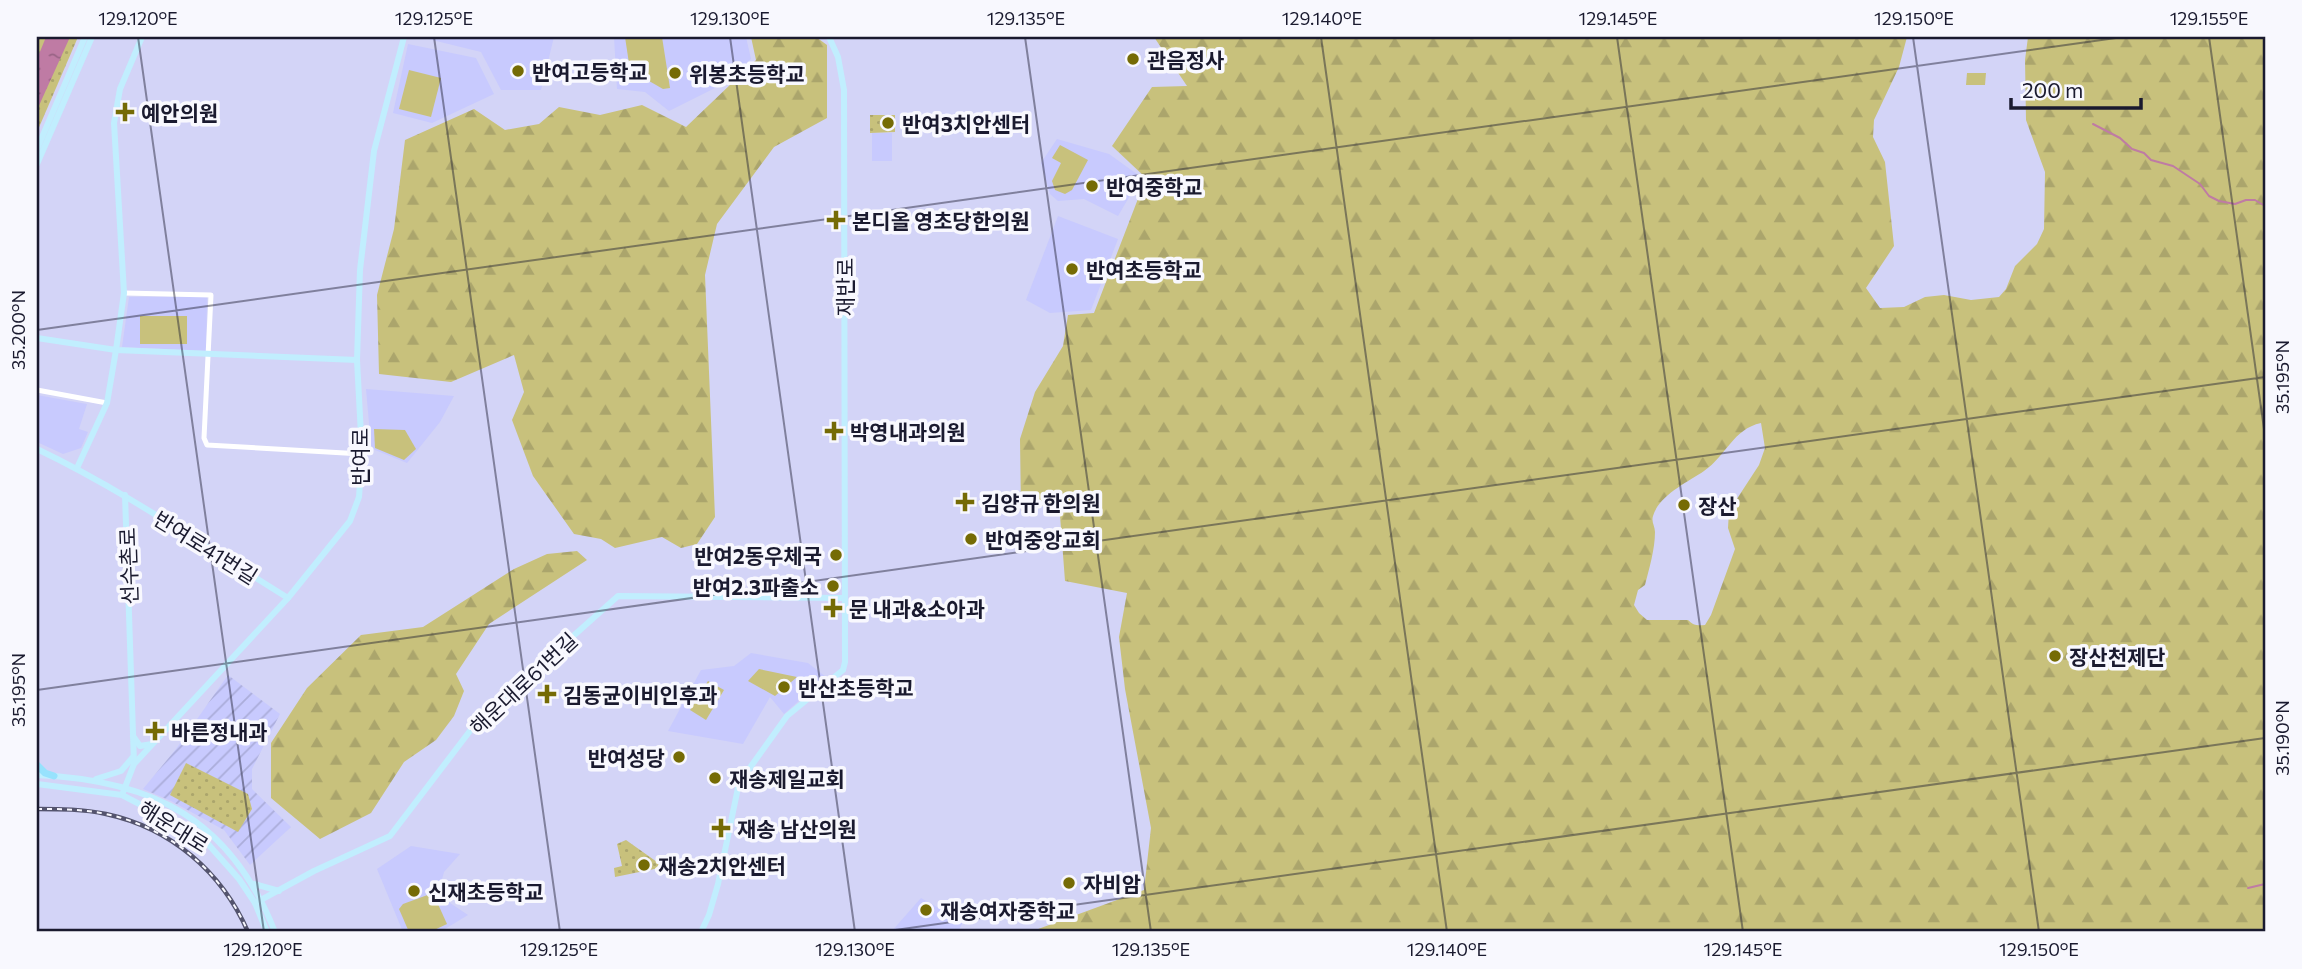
<svg xmlns="http://www.w3.org/2000/svg" width="2302" height="969" viewBox="0 0 2302 969" font-family="Commissioner,'Noto Sans KR',sans-serif">
<style>
.built{fill:#c8cafe}
.industrial{fill:url(#industrial-furrows)}
.grass{fill:url(#grass-dots)}
.forest{fill:url(#forest-firs);fill-rule:evenodd}
.pitch{fill:#c8c17c}
.water{fill:url(#water-ripples)}
.lines{fill:none;stroke-linecap:round;stroke-linejoin:round}
.stream{stroke:#bf7ba4;stroke-width:2}
.minor{stroke:#fff;stroke-width:5}
.major{stroke:#c1eefe;stroke-width:6}
.highway{stroke:#97e2fd;stroke-width:7}
.rail-casing{stroke:#54546e;stroke-width:4.5}
.rail{stroke:#f8f8fe;stroke-width:2;stroke-dasharray:5;stroke-linecap:butt}
.ticks{fill:none;stroke:#1a1a2f;stroke-width:2;stroke-opacity:0.45}
.poi-dot{fill:#756b05;stroke:#f8f8fe;stroke-width:2.5}
.labels{text-anchor:middle;dominant-baseline:central;stroke-width:7;stroke-linejoin:round;paint-order:stroke}
.poi-label{font-size:21px;font-weight:bold;fill:#1a1a2f;stroke:#f8f8fe;text-anchor:start}
.street-label{font-size:21px;fill:#1a1a2f;stroke:#f8f8fe}
.neatline{fill:none;stroke:#1a1a2f;stroke-width:2.5}
.ticks-label{font-size:18px;text-anchor:middle;fill:#1a1a2f}
</style>
<defs>
<pattern id="industrial-furrows" width="10" height="10" patternUnits="userSpaceOnUse" patternTransform="scale(1.75)"><rect width="10" height="10" fill="#c8cafe"/><path d="M-1 1l2-2M0 10L10 0M9 11l2-2" fill="none" stroke="#abadda"/></pattern>
<pattern id="grass-dots" width="8" height="8" patternUnits="userSpaceOnUse" patternTransform="scale(1.75)"><rect width="8" height="8" fill="#c8c17c"/><path d="M2 2h.1M6 6h.1" fill="none" stroke="#aba56c" stroke-width="1.8" stroke-linecap="round"/></pattern>
<pattern id="forest-firs" width="22" height="20" patternUnits="userSpaceOnUse" patternTransform="scale(1.75)"><rect width="22" height="20" fill="#c8c17c"/><path d="M5 1l3.5 6h-7zM16 11l3.5 6h-7z" fill="#aba56c"/></pattern>
<pattern id="water-ripples" width="26" height="14" patternUnits="userSpaceOnUse" patternTransform="scale(1.75)"><rect width="26" height="14" fill="#bf7ba4"/><path d="M2 4q2-2 4 0t4 0M15 11q2-2 4 0t4 0" fill="none" stroke="#9a6486"/></pattern>
</defs>
<rect width="100%" height="100%" fill="#d3d4f7"/>
<g class="built">
<polygon points="420,37 554,37 541,90 501,90 481,52"/>
<polygon points="614,37 746,37 751,59 717,87 669,111 645,92 617,89"/>
<polygon points="408,44 476,58 494,94 432,123 393,113"/>
<rect x="872" y="133" width="20" height="28"/>
<polygon points="1057,139 1109,154 1141,177 1118,216 1084,199 1058,201 1050,194 1041,163"/>
<polygon points="1058,216 1118,239 1091,310 1050,313 1026,300"/>
<polygon points="129,297 207,297 206,351 122,347"/>
<polygon points="366,389 454,396 440,422 407,463 375,450 371,446"/>
<polygon points="37,395 87,404 79,429 88,432 81,448 63,454 37,442"/>
<polygon points="751,653 808,663 826,677 784,714 770,697 743,744 668,731 701,670 734,666"/>
<polygon points="411,846 460,854 444,872 441,883 444,899 468,915 440,932 403,932 377,869"/>
<polygon points="921,898 963,922 958,932 891,932"/>
</g>
<polygon class="industrial" points="228,675 280,714 252,769 252,789 291,827 250,865 224,830 171,801 143,789 176,749"/>
<g class="grass">
<polygon points="37,37 78,37 37,132"/>
<polygon points="870,115 895,115 895,132 870,133"/>
<polygon points="186,763 248,794 252,809 238,832 170,795"/>
<polygon points="626,840 664,867 615,877 614,868 622,866 617,844"/>
</g>
<g class="forest">
<polygon points="751,37 816,37 827,45 827,118 774,147 717,224 705,275 715,517 697,544 681,548 662,537 615,548 601,539 574,534 533,476 512,420 524,392 514,355 451,382 379,374 377,295 394,229 405,140 474,109 505,130 539,124 559,107 600,115 642,105 686,127 756,60"/>
<path d="M1154,37h753l-8,30 -25,53 -1,17 12,25 9,84 -28,42 14,20 24,-1 21,-10 19,-2 27,5 28,-3 7,-8 9,-23 22,-22 7,-15 1,-57 -19,-52 -1,-60 3,-23h237v895h-1235l114,-42 7,-62 -26,-139 -6,-52 8,-44 -62,-12 -6,-79 -38,9 -1,-72 15,-47 28,-46 5,-31 26,-2 52,-135 -34,-32 40,-59 35,-1zM1761,423l4,25 -6,17 -30,46 -1,17 7,21 -24,66 -6,10c-8,1 -12,0 -17,-5h-41l-8,-7 -5,-8 4,-15 7,-5c4,-16 10,-36 10,-53 0,-6 -4,-10 -2,-16 6,-21 35,-34 51,-45 22,-15 29,-42 57,-48z"/>
<polygon points="577,551 587,560 489,624 456,674 464,691 454,716 436,740 404,762 371,813 320,839 271,798 271,743 307,688 361,635 423,627 514,569 547,554"/>
</g>
<g class="pitch">
<polygon points="625,37 662,37 670,88 663,89 630,70"/>
<polygon points="409,70 441,78 431,117 399,109"/>
<polygon points="1967,73 1986,73 1985,85 1966,85"/>
<polygon points="1060,145 1088,160 1072,190 1065,194 1055,190 1052,181 1061,163 1052,158"/>
<rect x="140" y="316" width="47" height="28"/>
<polygon points="374,429 405,430 416,449 404,460 375,448"/>
<polygon points="759,669 797,677 775,696 748,681"/>
<polygon points="708,681 724,690 706,720 690,710"/>
<polygon points="433,893 447,924 430,932 409,932 399,909 403,904"/>
</g>
<polygon class="water" points="46,37 70,37 37,110 37,59"/>
<g class="lines">
<g class="stream">
<polyline points="2093,124 2120,138 2132,149 2144,153 2151,160 2173,166 2200,184 2209,196 2219,201 2235,204 2246,200 2255,200 2265,206"/>
<polyline points="2248,888 2265,884"/>
</g>
<g class="minor">
<polyline points="124,293 211,295 204,438 207,445 362,454"/>
<polyline points="37,390 107,403"/>
</g>
<g class="major">
<polyline points="37,149 85,37"/>
<polyline points="37,164 92,37"/>
<polyline points="37,338 116,350 357,360"/>
<path d="M37,449c88,42 168,98 251,149"/>
<polyline points="77,468 107,403 116,350 124,293 114,123 120,89 142,37"/>
<polyline points="125,495 134,763"/>
<polyline points="133,736 140,746 152,744"/>
<path d="M37,775c117,5 194,45 238,157"/>
<polyline points="96,779 121,771 133,757"/>
<polyline points="37,784 122,795 191,831 208,844 239,879 255,903 267,932"/>
<polyline points="122,795 134,764 288,598 350,521 359,497 362,454 357,360 360,270 374,151 404,37"/>
<polyline points="254,884 279,891"/>
<polyline points="255,903 314,871 390,836 476,723 618,596 844,598"/>
<polyline points="701,932 709,915 718,884 739,783 787,716 843,670 845,662 844,90 838,57 829,37"/>
</g>
<polyline class="highway" points="37,765 45,773 54,776"/>
<defs>
<path id="rail" d="M37,809c23,0 46,0 69,5 65,14 116,58 142,118"/>
</defs>
<use href="#rail" class="rail-casing"/>
<use href="#rail" class="rail"/>
</g>
<path class="ticks" d="M138,37l126,895M434,37l126,895M730,37l125,895M1025,37l126,895M1321,37l126,895M1617,37l126,895M1913,37l126,895M2209,37l56,399M37,330l2086,-293M37,690l2228,-313M881,932l1384,-194"/>
<g class="poi-dot">
<circle cx="1133" cy="59" r="7"/>
<circle cx="518" cy="71" r="7"/>
<circle cx="675" cy="73" r="7"/>
<path d="M121.5 101.5h7v7h7v7h-7v7h-7v-7h-7v-7h7z"/>
<circle cx="888" cy="123" r="7"/>
<circle cx="1092" cy="186" r="7"/>
<path d="M832.5 209.5h7v7h7v7h-7v7h-7v-7h-7v-7h7z"/>
<circle cx="1072" cy="269" r="7"/>
<path d="M830.5 420.5h7v7h7v7h-7v7h-7v-7h-7v-7h7z"/>
<path d="M961.5 491.5h7v7h7v7h-7v7h-7v-7h-7v-7h7z"/>
<circle cx="1684" cy="505" r="7"/>
<circle cx="971" cy="539" r="7"/>
<circle cx="836" cy="555" r="7"/>
<circle cx="833" cy="586" r="7"/>
<path d="M829.5 597.5h7v7h7v7h-7v7h-7v-7h-7v-7h7z"/>
<circle cx="2055" cy="656" r="7"/>
<circle cx="784" cy="687" r="7"/>
<path d="M543.5 683.5h7v7h7v7h-7v7h-7v-7h-7v-7h7z"/>
<path d="M151.5 720.5h7v7h7v7h-7v7h-7v-7h-7v-7h7z"/>
<circle cx="679" cy="757" r="7"/>
<circle cx="715" cy="778" r="7"/>
<path d="M717.5 817.5h7v7h7v7h-7v7h-7v-7h-7v-7h7z"/>
<circle cx="644" cy="865" r="7"/>
<circle cx="1069" cy="883" r="7"/>
<circle cx="414" cy="891" r="7"/>
<circle cx="926" cy="910" r="7"/>
</g>
<g class="labels">
<g class="poi-label">
<text x="1147" y="59">관음정사</text>
<text x="532" y="71">반여고등학교</text>
<text x="689" y="73">위봉초등학교</text>
<text x="141" y="112">예안의원</text>
<text x="902" y="123">반여3치안센터</text>
<text x="1106" y="186">반여중학교</text>
<text x="852" y="220">본디올 영초당한의원</text>
<text x="1086" y="269">반여초등학교</text>
<text x="850" y="431">박영내과의원</text>
<text x="981" y="502">김양규 한의원</text>
<text x="1698" y="505">장산</text>
<text x="985" y="539">반여중앙교회</text>
<text x="822" y="555" text-anchor="end">반여2동우체국</text>
<text x="819" y="586" text-anchor="end">반여2.3파출소</text>
<text x="849" y="608">문 내과&amp;소아과</text>
<text x="2069" y="656">장산천제단</text>
<text x="798" y="687">반산초등학교</text>
<text x="563" y="694">김동균이비인후과</text>
<text x="171" y="731">바른정내과</text>
<text x="665" y="757" text-anchor="end">반여성당</text>
<text x="729" y="778">재송제일교회</text>
<text x="737" y="828">재송 남산의원</text>
<text x="658" y="865">재송2치안센터</text>
<text x="1083" y="883">자비암</text>
<text x="428" y="891">신재초등학교</text>
<text x="940" y="910">재송여자중학교</text>
</g>
<g class="street-label">
<text transform="translate(844 287) rotate(-90)">재반로</text>
<text transform="translate(359 457) rotate(-90)">반여로</text>
<text transform="translate(206 547) rotate(32)">반여로41번길</text>
<text transform="translate(128 566) rotate(-92)">선수촌로</text>
<text transform="translate(523 683) rotate(-43)">해운대로61번길</text>
<text transform="translate(174 826) rotate(32)">해운대로</text>
</g>
</g>
<rect width="2302" height="969" fill="none" stroke="#f8f8fe" stroke-width="77"/>
<path d="M2011 98v10h130v-10" fill="none" stroke="#1a1a2f" stroke-width="3.5"/>
<text x="2022" y="98" font-size="21" fill="#1a1a2f" stroke="#f8f8fe" stroke-width="5" paint-order="stroke">200 m</text>
<rect x="38" y="38" width="2226" height="892" class="neatline"/>
<g class="ticks-label">
<text x="138" y="25">129.120°E</text>
<text x="434" y="25">129.125°E</text>
<text x="730" y="25">129.130°E</text>
<text x="1026" y="25">129.135°E</text>
<text x="1322" y="25">129.140°E</text>
<text x="1618" y="25">129.145°E</text>
<text x="1914" y="25">129.150°E</text>
<text x="2209" y="25">129.155°E</text>
<text transform="translate(19 330) rotate(-90)" y="6">35.200°N</text>
<text transform="translate(2283 377) rotate(-90)" y="6">35.195°N</text>
<text transform="translate(19 690) rotate(-90)" y="6">35.195°N</text>
<text transform="translate(2283 738) rotate(-90)" y="6">35.190°N</text>
<text x="263" y="956">129.120°E</text>
<text x="559" y="956">129.125°E</text>
<text x="855" y="956">129.130°E</text>
<text x="1151" y="956">129.135°E</text>
<text x="1447" y="956">129.140°E</text>
<text x="1743" y="956">129.145°E</text>
<text x="2039" y="956">129.150°E</text>
</g>
</svg>
